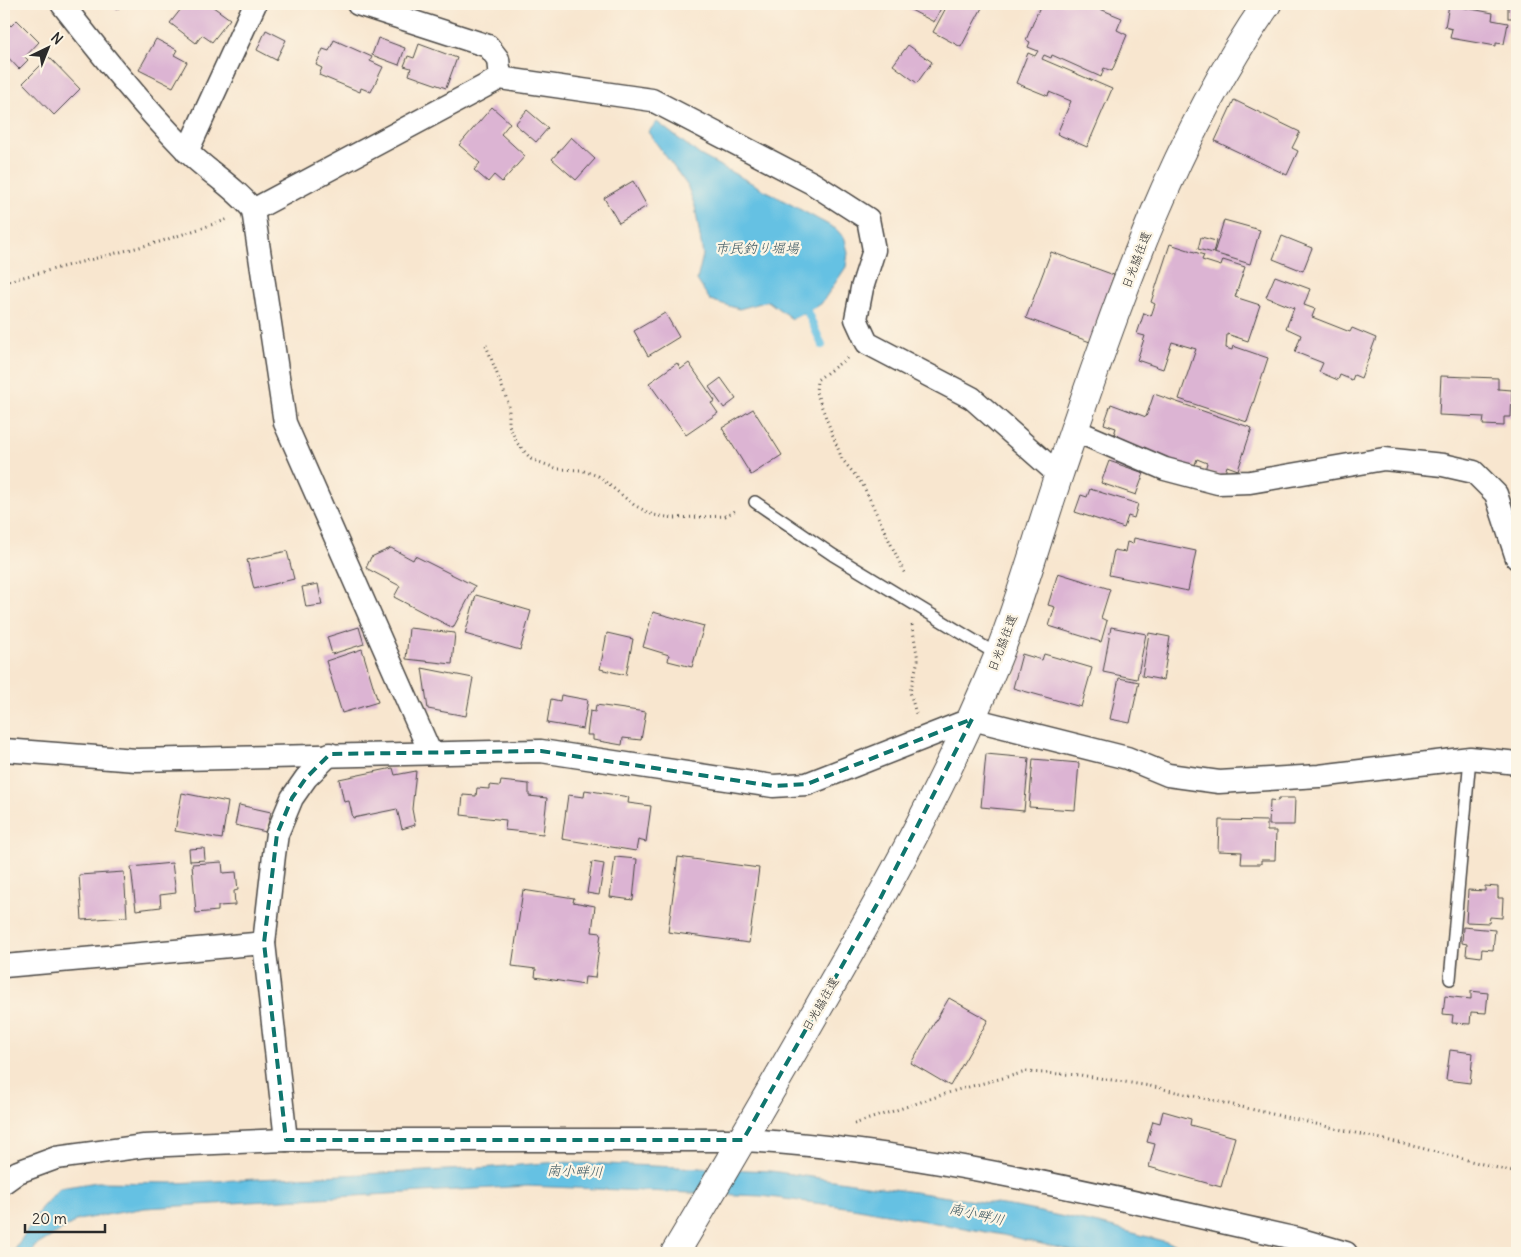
<svg xmlns="http://www.w3.org/2000/svg" width="1521" height="1257" viewBox="0 0 1521 1257" font-family="Delius,'Klee One',sans-serif">
<style>
.water{fill:#65c1e3;stroke:#487687}
.lines{fill:none;stroke-linecap:round;stroke-linejoin:round}
.stream{stroke:#65c1e3;stroke-width:8}
.building{fill:#dcb4d3}
.lane-casing{stroke:#4a4744;stroke-width:14}
.street-casing{stroke:#4a4744;stroke-width:25}
.highway-casing{stroke:#4a4744;stroke-width:30}
.path{stroke:#4a4744;stroke-width:3;stroke-dasharray:1 4;stroke-linecap:butt}
.lane{stroke:#fff;stroke-width:11}
.street{stroke:#fff;stroke-width:22}
.highway{stroke:#fff;stroke-width:28}
.marked{fill:none;stroke:#0f766e;stroke-width:4;stroke-dasharray:10 6;stroke-linejoin:round}
.labels{text-anchor:middle;dominant-baseline:central;stroke-width:4.5;stroke-linejoin:round;paint-order:stroke}
.street-label{font-size:12px;fill:#2b2b2b;stroke:#fcf5e5}
.water-label{font-size:14px;font-style:italic;fill:#3c5862;stroke:#fcf5e5}
</style>
<rect width="100%" height="100%" fill="#fcf5e5"/>
<filter id="ink" filterUnits="userSpaceOnUse"><feTurbulence type="fractalNoise" baseFrequency=".02" numOctaves="2"/><feDisplacementMap in="SourceGraphic" scale="10" xChannelSelector="R" yChannelSelector="G"/><feConvolveMatrix kernelMatrix="1 2 1 2 8 2 1 2 1" color-interpolation-filters="sRGB"/></filter>
<filter id="wash" filterUnits="userSpaceOnUse"><feTurbulence type="fractalNoise" baseFrequency=".0096" numOctaves="4" result="noise"/><feDisplacementMap in="SourceGraphic" scale="20" xChannelSelector="R" yChannelSelector="G"/><feGaussianBlur stdDeviation="1.12" result="paint"/><feColorMatrix in="noise" values="0 0 0 0 0 0 0 0 0 0 0 0 0 0 0 0 0 1.4 0 .05"/><feComposite in="paint" operator="in"/></filter>
<g filter="url(#wash)">
<rect width="100%" height="100%" fill="#f8e6cf"/>
<g class="water">
<polygon points="657,122 700,155 836,229 845,239 848,253 846,267 821,304 792,319 768,301 739,309 710,300 697,280 703,255 695,206 687,185 648,132"/>
<polygon points="559,1162 771,1171 1016,1207 1103,1225 1208,1253 1081,1253 1003,1235 853,1208 762,1196 527,1186 145,1208 78,1220 34,1247 32,1253 13,1253 41,1208 60,1188 97,1182 174,1183 468,1169"/>
</g>
<g class="lines">
<polyline class="stream" points="807,311 822,345"/>
</g>
<g id="blocks">
<g class="building">
<polygon points="110,4 123,4 117,10"/>
<polygon points="185,4 209,4 230,19 212,42 202,35 196,43 170,23"/>
<polygon points="912,4 943,4 934,22 909,9"/>
<polygon points="948,4 984,4 961,47 933,32"/>
<polygon points="1041,4 1088,4 1122,18 1117,30 1127,35 1112,71 1104,68 1101,77 1052,55 1051,58 1044,55 1042,59 1112,89 1087,147 1057,134 1071,101 1049,92 1048,96 1016,83 1028,53 1035,56 1038,51 1028,47 1030,42 1026,40"/>
<rect x="1508" y="4" width="9" height="14"/>
<polygon points="1449,5 1493,13 1492,20 1508,23 1504,44 1496,43 1496,46 1450,38 1452,29 1445,27"/>
<polygon points="4,19 11,26 17,20 39,42 25,57 28,60 19,69 4,53"/>
<polygon points="266,30 286,40 276,60 257,50"/>
<polygon points="378,38 405,48 399,65 372,55"/>
<polygon points="156,39 177,50 174,55 187,62 173,87 139,70"/>
<polygon points="334,40 372,57 370,61 383,67 371,92 361,88 360,92 319,75 322,68 316,65 323,49 329,51"/>
<polygon points="419,44 457,58 446,88 409,75 411,68 404,66 408,56 414,58"/>
<polygon points="908,45 932,62 917,83 893,65"/>
<polygon points="49,57 80,89 54,115 23,83"/>
<polygon points="1234,100 1300,132 1292,148 1298,151 1287,175 1215,141"/>
<polygon points="492,107 510,123 501,134 525,156 502,182 494,175 488,182 474,170 480,163 459,145"/>
<polygon points="527,110 548,128 536,142 515,124"/>
<polygon points="571,137 595,159 576,180 552,159"/>
<polygon points="633,181 647,206 619,223 604,198"/>
<polygon points="1224,220 1260,230 1250,264 1214,253"/>
<polygon points="1282,236 1312,248 1303,271 1273,259"/>
<polygon points="1201,237 1216,241 1213,253 1198,249"/>
<polygon points="1170,244 1204,255 1202,260 1221,266 1223,260 1245,267 1235,297 1260,305 1248,341 1227,334 1226,348 1232,350 1233,346 1268,358 1247,422 1179,399 1196,349 1172,342 1163,369 1137,360 1145,336 1137,334 1144,313 1151,316 1155,304 1151,302"/>
<polygon points="1051,252 1114,275 1090,342 1026,318"/>
<polygon points="1275,276 1310,289 1304,305 1315,309 1312,317 1350,332 1352,328 1376,338 1361,378 1354,375 1352,380 1340,375 1338,380 1319,372 1323,363 1295,352 1301,335 1286,328 1294,308 1266,297"/>
<polygon points="665,313 679,337 648,356 634,331"/>
<polygon points="677,363 681,369 689,363 715,401 711,403 718,413 686,435 649,383"/>
<polygon points="1441,376 1498,378 1498,389 1512,390 1511,417 1504,417 1504,426 1483,425 1484,417 1439,415"/>
<polygon points="721,378 736,399 724,408 709,387"/>
<polygon points="1154,394 1252,428 1238,470 1227,466 1224,476 1205,470 1207,463 1197,459 1193,470 1112,441 1116,428 1104,424 1111,404 1146,417"/>
<polygon points="753,409 782,455 751,475 722,428"/>
<polygon points="1109,461 1144,473 1136,495 1101,483"/>
<polygon points="1090,489 1138,504 1134,518 1128,516 1124,528 1075,512 1081,495 1087,497"/>
<polygon points="1134,538 1196,551 1188,591 1109,575 1114,550 1125,552 1127,542 1133,544"/>
<polygon points="391,548 413,560 415,556 475,586 453,628 394,597 400,586 366,568 371,557"/>
<polygon points="287,551 294,579 254,589 247,560"/>
<polygon points="1058,573 1110,589 1101,618 1107,621 1101,642 1049,626 1055,607 1048,605"/>
<polygon points="318,584 322,605 306,607 302,587"/>
<polygon points="476,595 531,611 520,650 465,634"/>
<polygon points="653,612 704,626 692,667 668,661 669,655 643,647"/>
<polygon points="359,627 364,644 332,654 327,637"/>
<polygon points="1111,627 1146,634 1137,679 1103,672"/>
<polygon points="409,628 455,633 452,664 406,659"/>
<polygon points="607,633 633,639 626,675 600,669"/>
<polygon points="1149,633 1170,637 1163,680 1142,676"/>
<polygon points="362,649 378,702 342,713 326,661"/>
<polygon points="1022,654 1042,660 1044,654 1092,668 1081,707 1013,688"/>
<polygon points="422,668 473,678 466,716 428,709"/>
<polygon points="1119,678 1139,682 1130,723 1110,719"/>
<polygon points="561,695 588,700 583,729 547,723 551,699 560,701"/>
<polygon points="596,705 646,712 641,740 623,738 622,745 593,740 593,735 587,735 590,711 595,712"/>
<polygon points="986,754 1029,758 1024,811 981,807"/>
<polygon points="1033,759 1079,763 1075,810 1029,807"/>
<polygon points="393,768 395,775 416,771 412,809 415,825 402,829 397,809 353,818 349,801 344,802 339,779"/>
<polygon points="501,781 529,784 529,796 547,798 543,834 505,830 506,820 461,815 463,795 476,796 477,788 489,789 489,785 500,786"/>
<polygon points="585,790 629,797 628,803 651,806 646,842 638,840 636,851 562,839 568,795 584,797"/>
<polygon points="182,793 228,802 222,839 175,831"/>
<polygon points="1279,798 1295,798 1294,825 1269,825 1270,800 1278,801"/>
<polygon points="239,805 271,812 266,832 235,825"/>
<polygon points="1219,820 1267,821 1267,831 1276,831 1275,860 1261,860 1261,864 1241,864 1242,852 1218,851"/>
<polygon points="204,848 205,860 190,861 189,849"/>
<polygon points="615,857 637,859 633,900 610,897"/>
<polygon points="678,857 759,868 749,943 668,932"/>
<polygon points="222,862 223,873 236,872 238,890 234,891 235,905 218,906 218,911 196,913 192,864"/>
<polygon points="592,862 604,864 599,895 587,893"/>
<polygon points="172,863 176,893 160,895 161,907 136,910 131,867"/>
<polygon points="124,872 127,917 82,920 79,875"/>
<polygon points="1485,886 1498,887 1498,898 1503,898 1502,918 1490,917 1489,923 1466,922 1468,890 1485,891"/>
<polygon points="523,890 574,898 573,902 595,906 592,932 601,933 595,978 585,977 584,985 535,977 536,969 512,966"/>
<polygon points="1463,927 1495,930 1493,950 1482,949 1481,957 1466,955 1467,944 1462,943"/>
<polygon points="1471,991 1488,993 1486,1013 1471,1012 1470,1024 1452,1023 1453,1015 1443,1014 1445,996 1471,999"/>
<polygon points="949,998 988,1020 950,1086 911,1063"/>
<polygon points="1450,1050 1473,1053 1470,1083 1446,1080"/>
<polygon points="1163,1111 1191,1119 1190,1125 1235,1137 1221,1187 1149,1167 1155,1144 1147,1142 1153,1121 1160,1123"/>
</g>
</g>
</g>
<g filter="url(#ink)">
<use href="#blocks" fill-opacity="0" stroke="#4a4744" stroke-width="1"/>
<g class="lines">
<defs>
<g id="lane">
<polyline points="755,502 833,555 998,655"/>
<polyline points="1450,979 1470,758"/>
</g>
<g id="street">
<path d="M62,4c39,50 78,99 123,145 21,22 49,37 68,61l32,213 145,329"/>
<polyline points="358,4 488,46 498,59 500,78"/>
<polyline points="187,152 255,4"/>
<polyline points="253,210 500,78 652,100 812,183 868,219 874,250 862,288 856,319 867,343 972,398 1059,475"/>
<polyline points="1074,430 1165,469 1218,483 1250,482 1384,459 1443,465 1474,472 1496,494 1517,558"/>
<polyline points="4,750 136,760 541,751 773,786 807,784 972,719 1127,758 1168,775 1219,782 1319,776 1470,758 1517,763"/>
<polyline points="4,966 264,943"/>
<polyline points="286,1140 264,943 274,855 277,834 292,798 306,778 330,754"/>
<path d="M4,1182l14,-10 38,-14 88,-12 142,-6h457c188,10 372,59 555,99l48,14"/>
</g>
<path id="highway" d="M675,1253c54,-90 106,-180 158,-271 60,-105 118,-211 164,-323 24,-60 41,-123 62,-185 55,-161 110,-329 208,-470"/>
</defs>
<use href="#lane" class="lane-casing"/>
<use href="#street" class="street-casing"/>
<use href="#highway" class="highway-casing"/>
<g class="path">
<polyline points="4,282 159,242 229,219"/>
<polyline points="486,345 509,405 509,425 517,443 531,459 558,469 581,470 598,476 634,505 653,515 674,518 725,516 738,509"/>
<polyline points="847,358 817,380 816,392 842,459 863,485 905,574"/>
<polyline points="912,625 918,660 910,692 916,714"/>
<polyline points="854,1124 957,1090 1026,1072 1080,1075 1150,1086 1421,1148 1517,1173"/>
</g>
<use href="#lane" class="lane"/>
<use href="#street" class="street"/>
<use href="#highway" class="highway"/>
</g>
</g>
<path class="marked" d="M972,719l-92,180 -137,241h-457l-22,-197 13,-109 15,-36 14,-20 24,-24 211,-3 232,35 34,-2z"/>
<g class="labels">
<g class="street-label">
<text transform="translate(1136 260) rotate(-69)">日光脇往還</text>
<text transform="translate(1002 643) rotate(-69)">日光脇往還</text>
<text transform="translate(820 1004) rotate(-60)">日光脇往還</text>
</g>
<g class="water-label">
<text x="757" y="248">市民釣り堀場</text>
<text transform="translate(575 1171) rotate(2)">南小畔川</text>
<text transform="translate(977 1214) rotate(13)">南小畔川</text>
</g>
</g>
<rect width="1521" height="1257" fill="none" stroke="#fcf5e5" stroke-width="20"/>
<g transform="translate(48 48) rotate(43)" stroke="#fcf5e5" stroke-width="4" paint-order="stroke">
<path d="M0-4L9 19L0 12L-9 19Z" fill="#2b2b2b"/>
<text y="-8" font-size="14" font-weight="bold" text-anchor="middle" fill="#2b2b2b">N</text>
</g>
<path d="M25 1224v8h80v-8" fill="none" stroke="#2b2b2b" stroke-width="2.5"/>
<text x="32" y="1224" font-size="15" fill="#2b2b2b" stroke="#fcf5e5" stroke-width="4" paint-order="stroke">20 m</text>
</svg>
